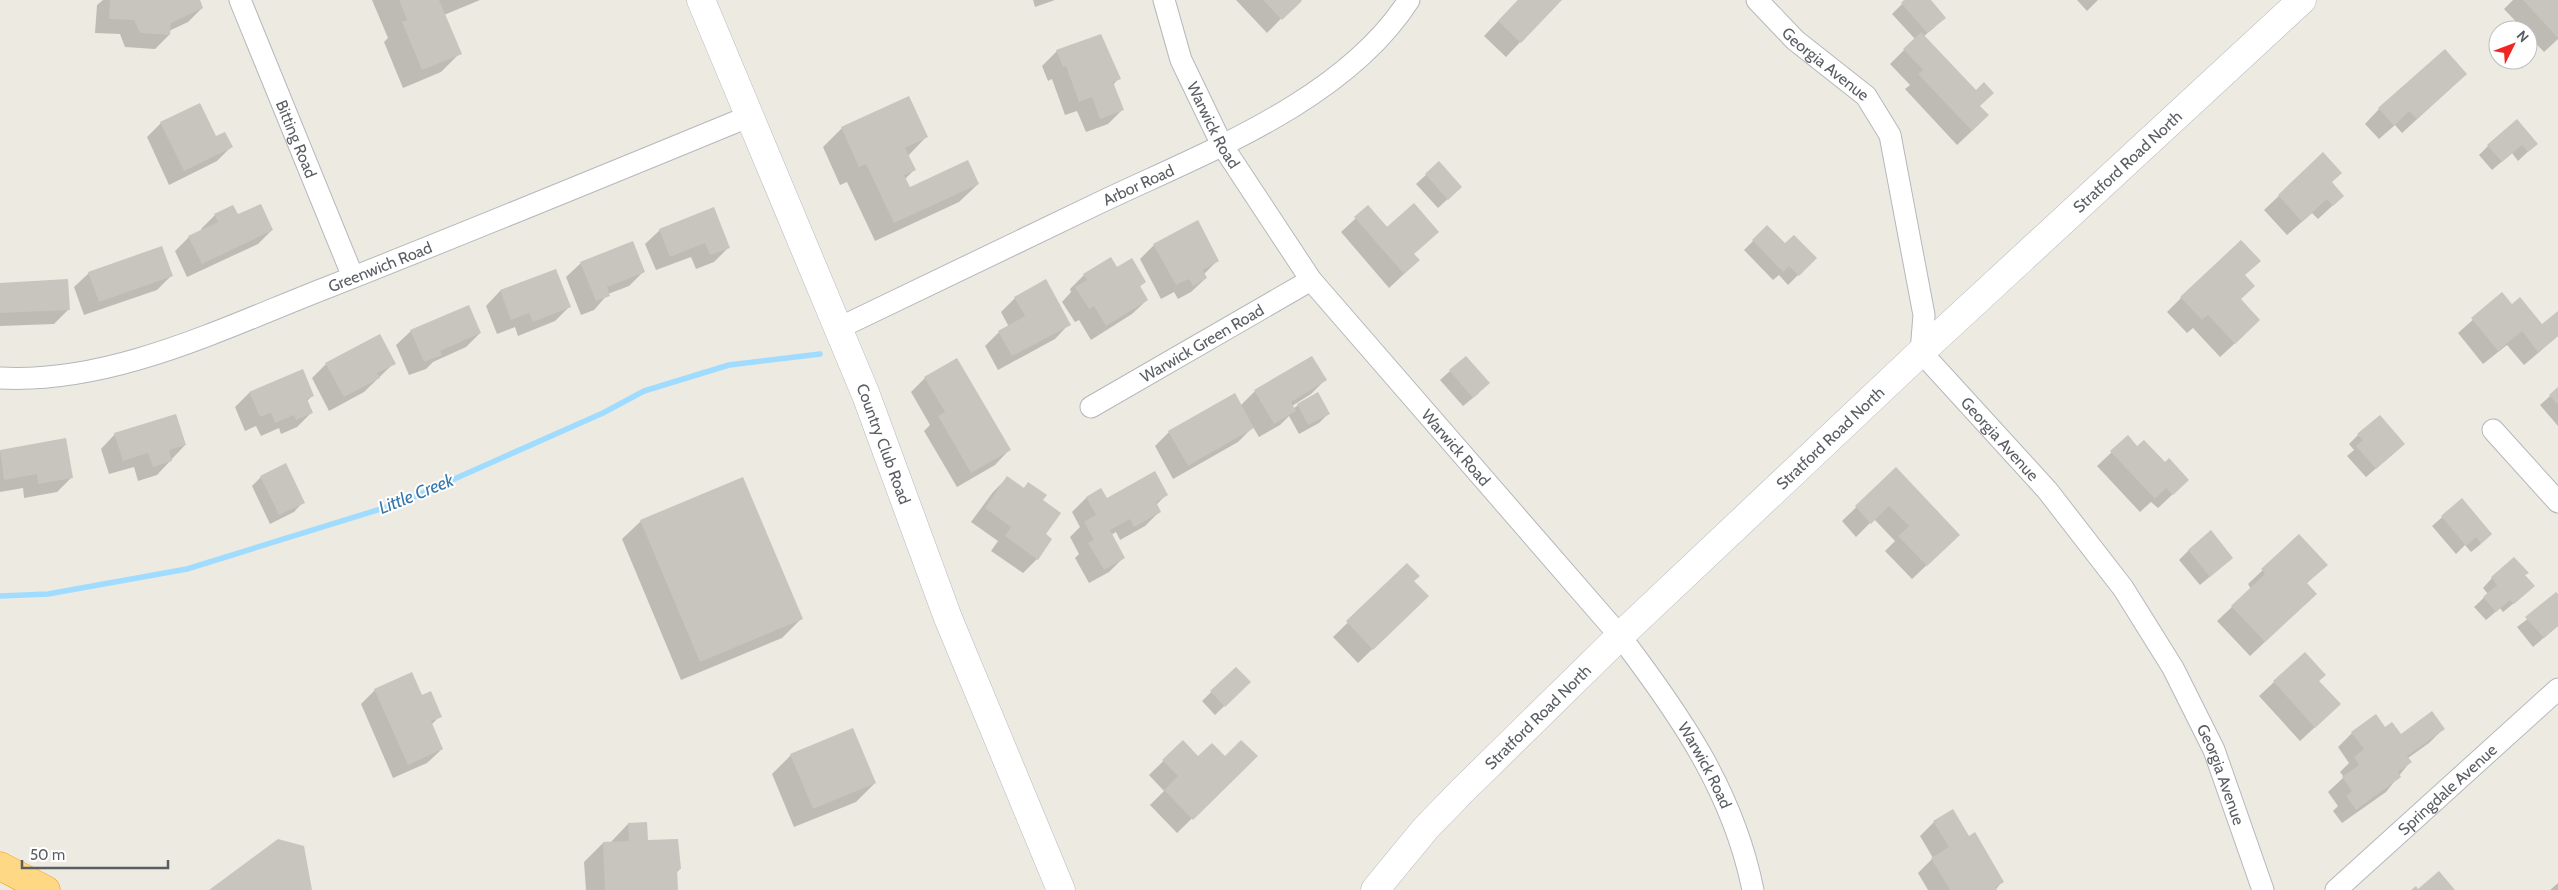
<svg xmlns="http://www.w3.org/2000/svg" width="2558" height="890" viewBox="0 0 2558 890" font-family="Cabin,sans-serif">
<style>
.shadow{fill:#0003}
.lines{fill:none;stroke-linecap:round;stroke-linejoin:round}
.stream{stroke:#9fdcff;stroke-width:5.5}
.building{fill:#c8c4be}
.street-casing{stroke:#b4b8bc;stroke-width:23}
.secondary-casing{stroke:#b5b9bf;stroke-width:29}
.highway-casing{stroke:#ee9300;stroke-width:29}
.street{stroke:#fff;stroke-width:21}
.secondary{stroke:#fff;stroke-width:28}
.highway{stroke:#ffd886;stroke-width:28}
.labels{text-anchor:middle;dominant-baseline:central;stroke-width:4;stroke-linejoin:round;paint-order:stroke}
.street-label{font-size:16px;fill:#5a5e63;stroke:#fff}
.water-label{font-size:18px;font-style:italic;fill:#3678ac;stroke:#fff}
</style>
<rect width="100%" height="100%" fill="#edeae1"/>
<g class="shadow">
<polygon points="103,0 198,0 202,8 188,22 169,31 169,35 155,49 125,47 120,34 95,33 97,5"/>
<polygon points="372,0 480,0 444,15 460,53 441,72 403,88 384,42 388,38"/>
<polygon points="1033,0 1055,0 1035,7"/>
<polygon points="1236,0 1299,0 1267,33"/>
<polygon points="1518,0 1560,0 1506,57 1484,36"/>
<polygon points="1906,0 1929,0 1935,27 1924,36 1978,106 1973,130 1957,145 1905,89 1910,85 1890,64 1915,39 1892,14"/>
<polygon points="2077,0 2098,0 2087,11"/>
<polygon points="2513,0 2558,0 2558,39 2544,52 2528,35 2528,30 2524,30 2504,9"/>
<polygon points="1057,51 1119,78 1113,85 1122,110 1108,124 1086,132 1077,111 1065,115 1052,79 1048,81 1042,66"/>
<polygon points="2451,88 2402,133 2395,125 2379,139 2365,124 2379,109"/>
<polygon points="161,123 231,147 217,161 169,185 147,137"/>
<polygon points="842,128 926,137 908,156 914,170 905,179 909,189 978,184 959,202 875,241 847,182 840,185 823,147"/>
<polygon points="2536,144 2518,161 2512,153 2492,170 2479,155 2488,146"/>
<polygon points="2323,154 2330,183 2343,196 2318,219 2312,213 2287,235 2264,210"/>
<polygon points="1439,163 1451,196 1438,208 1416,184"/>
<polygon points="1368,207 1419,260 1389,288 1341,232"/>
<polygon points="215,215 237,216 272,230 258,244 187,277 175,251 189,237 202,231 201,229"/>
<polygon points="1767,227 1785,245 1815,258 1788,285 1779,275 1773,280 1744,250"/>
<polygon points="660,230 729,247 714,262 696,269 691,257 656,270 645,244"/>
<polygon points="1154,245 1218,260 1204,274 1206,278 1191,292 1178,299 1174,292 1161,299 1140,259"/>
<polygon points="581,263 643,272 629,286 608,294 594,310 581,315 566,277"/>
<polygon points="1116,269 1145,282 1139,287 1147,300 1132,314 1091,340 1079,320 1075,322 1062,302 1071,292 1070,289 1084,275"/>
<polygon points="555,270 569,307 555,321 518,336 515,327 497,334 486,306 500,291"/>
<polygon points="89,273 171,276 157,290 84,315 74,287"/>
<polygon points="2244,275 2240,300 2245,334 2220,357 2193,328 2187,333 2167,312 2181,298"/>
<polygon points="0,284 69,309 54,324 0,326"/>
<polygon points="2502,294 2512,306 2542,326 2558,313 2558,336 2524,365 2507,345 2483,364 2458,333"/>
<polygon points="1015,298 1069,324 1055,339 998,370 985,346 999,332 1009,327 1001,312"/>
<polygon points="411,331 480,333 466,347 433,362 426,369 409,375 396,345"/>
<polygon points="1311,357 1325,380 1311,394 1292,406 1293,409 1298,405 1328,414 1319,423 1299,434 1289,416 1280,425 1259,437 1253,427 1238,442 1173,479 1155,446 1169,432 1240,406 1255,391"/>
<polygon points="394,363 364,392 329,411 312,378 326,364"/>
<polygon points="1450,371 1479,393 1463,406 1440,380"/>
<polygon points="925,378 1009,450 995,465 957,487 924,431 930,425 911,392"/>
<polygon points="2558,389 2558,426 2540,405"/>
<polygon points="249,393 313,395 307,401 312,412 297,427 281,434 279,428 261,436 256,426 245,431 235,407"/>
<polygon points="115,434 185,445 157,475 138,481 134,467 109,474 101,449"/>
<polygon points="2358,435 2394,453 2366,477 2347,456 2354,450 2349,444"/>
<polygon points="2128,437 2173,494 2158,508 2151,502 2140,512 2097,466"/>
<polygon points="65,440 71,478 57,492 24,498 23,488 0,492 0,451"/>
<polygon points="1896,469 1944,549 1912,579 1885,551 1895,541 1874,519 1856,537 1842,521"/>
<polygon points="261,477 303,502 294,512 270,524 252,486"/>
<polygon points="1007,478 1023,489 1028,484 1041,500 1044,535 1037,559 1023,573 991,551 998,541 971,522 993,492"/>
<polygon points="1101,490 1106,500 1166,495 1156,505 1159,512 1145,526 1120,540 1116,532 1111,535 1123,558 1109,572 1089,583 1075,558 1079,554 1070,537 1080,527 1072,512 1086,498"/>
<polygon points="2462,500 2481,544 2471,552 2465,545 2456,554 2432,526"/>
<polygon points="641,521 801,619 782,638 681,680 622,539"/>
<polygon points="2299,536 2326,565 2306,584 2301,608 2250,656 2217,621 2251,589 2248,584"/>
<polygon points="2189,550 2232,558 2200,585 2179,560"/>
<polygon points="1407,565 1413,581 1413,610 1358,663 1333,637"/>
<polygon points="2524,576 2524,595 2503,612 2500,608 2486,620 2474,607 2488,594 2483,588 2492,578"/>
<polygon points="2558,596 2558,626 2533,647 2517,627"/>
<polygon points="2305,653 2318,681 2325,718 2300,741 2259,696"/>
<polygon points="1236,668 1249,682 1215,715 1202,701"/>
<polygon points="375,690 422,696 440,716 431,725 442,749 427,763 393,778 361,704"/>
<polygon points="2385,729 2401,735 2443,729 2429,743 2408,758 2410,762 2386,792 2342,823 2333,811 2338,806 2328,792 2344,777 2340,772 2349,763 2338,747 2352,733"/>
<polygon points="1183,742 1198,758 1256,756 1177,833 1150,805 1164,791 1149,775"/>
<polygon points="791,755 875,783 856,802 794,827 772,774"/>
<polygon points="1934,822 1969,837 2002,882 1995,890 1928,890 1918,873 1933,858 1920,836"/>
<polygon points="628,824 680,869 676,873 677,890 586,890 584,862 603,843 610,843"/>
<polygon points="2558,883 2558,890 2550,890"/>
</g>
<g class="lines">
<polyline class="stream" points="0,596 48,594 187,569 400,503 603,413 644,391 729,365 820,354"/>
</g>
<g class="building">
<polygon points="110,0 200,0 203,8 171,23 170,35 140,33 134,20 109,19"/>
<polygon points="399,0 439,0 462,54 422,70 402,22 407,20"/>
<polygon points="1263,0 1301,0 1302,1 1282,20"/>
<polygon points="1518,0 1562,0 1521,43 1498,21"/>
<polygon points="1904,0 1931,0 1946,18 1927,33 1901,3"/>
<polygon points="2523,0 2558,0 2558,38"/>
<polygon points="1921,32 1976,90 1984,82 1994,93 1980,106 1989,115 1972,131 1918,74 1923,70 1903,49"/>
<polygon points="1101,34 1121,79 1113,82 1124,110 1100,119 1092,97 1079,102 1066,66 1063,67 1056,50"/>
<polygon points="2445,49 2467,74 2417,119 2409,111 2394,126 2378,108"/>
<polygon points="909,96 928,137 905,148 916,170 904,175 910,187 968,160 979,184 894,223 866,164 859,167 841,127"/>
<polygon points="200,103 216,136 225,132 233,147 184,171 160,122"/>
<polygon points="2517,119 2538,144 2528,152 2522,145 2502,162 2487,145"/>
<polygon points="2323,152 2342,173 2332,182 2344,196 2333,206 2327,199 2302,222 2278,195"/>
<polygon points="1439,161 1462,187 1448,200 1425,174"/>
<polygon points="1414,203 1439,232 1414,254 1420,260 1404,274 1354,217 1368,205 1387,227"/>
<polygon points="261,204 273,230 202,264 188,236 218,222 214,214 233,205 238,214"/>
<polygon points="714,207 730,248 710,255 705,243 670,257 659,229"/>
<polygon points="1198,220 1219,261 1203,270 1207,278 1193,286 1189,279 1176,285 1153,244"/>
<polygon points="1767,225 1785,243 1794,235 1817,258 1799,276 1789,266 1783,272 1752,240"/>
<polygon points="2241,240 2261,261 2245,275 2255,286 2241,299 2260,320 2235,344 2208,315 2202,320 2180,297"/>
<polygon points="633,241 645,272 607,287 610,296 596,301 580,262"/>
<polygon points="162,246 173,276 99,302 88,272"/>
<polygon points="1111,257 1117,267 1132,258 1146,282 1140,286 1148,300 1106,326 1094,306 1089,309 1075,287 1087,280 1083,274"/>
<polygon points="556,269 571,307 533,322 529,313 511,320 500,290"/>
<polygon points="68,279 70,310 0,313 0,283"/>
<polygon points="1046,279 1071,325 1012,356 998,331 1025,316 1014,297"/>
<polygon points="2502,292 2512,304 2520,297 2542,324 2558,311 2558,336 2538,352 2522,331 2498,351 2471,318"/>
<polygon points="469,305 481,333 440,351 442,355 424,362 410,330"/>
<polygon points="380,334 396,364 377,373 380,378 344,397 325,363"/>
<polygon points="1312,356 1327,380 1291,402 1296,411 1274,424 1254,390"/>
<polygon points="1466,356 1490,383 1473,398 1449,370"/>
<polygon points="957,358 1011,450 971,473 938,416 945,412 924,377"/>
<polygon points="303,369 314,396 307,399 313,413 296,420 294,415 275,423 271,413 260,417 249,392"/>
<polygon points="2558,387 2558,405 2549,395"/>
<polygon points="1318,392 1330,414 1308,425 1297,404"/>
<polygon points="1235,393 1254,428 1188,466 1168,431"/>
<polygon points="176,414 186,445 169,450 172,461 153,467 148,453 123,461 114,433"/>
<polygon points="2380,415 2405,444 2376,469 2356,446 2363,440 2357,434"/>
<polygon points="2128,435 2137,446 2144,440 2165,462 2169,458 2189,480 2173,495 2166,488 2155,499 2110,451"/>
<polygon points="66,438 73,478 38,484 37,474 4,480 0,450"/>
<polygon points="286,463 305,503 279,515 260,476"/>
<polygon points="1896,467 1960,535 1927,566 1898,536 1909,526 1889,506 1871,524 1855,506"/>
<polygon points="1155,471 1168,495 1156,502 1161,512 1134,527 1130,519 1110,530 1125,558 1104,570 1088,543 1094,540 1084,522 1096,515 1086,497 1101,488 1107,498"/>
<polygon points="1007,476 1024,488 1028,482 1047,495 1043,500 1061,513 1046,534 1052,539 1038,560 1005,536 1011,527 985,508"/>
<polygon points="743,477 803,619 700,662 640,520"/>
<polygon points="2462,498 2492,534 2481,544 2476,537 2466,546 2441,516"/>
<polygon points="2211,530 2233,558 2210,577 2188,550"/>
<polygon points="2299,534 2328,565 2307,583 2317,594 2265,642 2231,606 2265,574 2261,569"/>
<polygon points="2514,557 2529,573 2525,575 2535,586 2514,604 2510,600 2496,612 2483,597 2497,585 2491,577"/>
<polygon points="1407,563 1420,576 1414,581 1429,596 1373,650 1346,621"/>
<polygon points="2556,592 2558,594 2558,626 2544,638 2525,617"/>
<polygon points="2305,652 2326,675 2319,681 2341,704 2315,728 2273,681"/>
<polygon points="1236,667 1251,682 1225,707 1210,691"/>
<polygon points="412,672 422,695 431,691 442,717 431,721 443,749 408,765 374,689"/>
<polygon points="2432,711 2445,729 2407,756 2412,762 2398,772 2401,777 2356,810 2346,796 2352,791 2342,777 2359,765 2354,757 2364,749 2351,732 2376,714 2385,727 2392,722 2401,734"/>
<polygon points="853,728 876,783 813,809 790,754"/>
<polygon points="1183,740 1198,756 1212,743 1225,756 1241,740 1258,756 1193,820 1164,790 1178,776 1162,760"/>
<polygon points="1953,809 1969,836 1975,832 2004,882 1995,887 1997,890 1950,890 1931,858 1949,847 1933,821"/>
<polygon points="647,822 648,840 678,839 681,869 677,869 678,890 605,890 603,842 629,841 628,823"/>
<polygon points="278,839 304,846 312,890 209,890"/>
<polygon points="2439,871 2455,890 2411,890 2416,886 2418,889"/>
</g>
<g class="lines">
<defs>
<g id="street">
<path id="s1" d="M240,0l113,277"/>
<path id="s2" d="M1164,0l17,60 41,85 89,135 309,356c60,79 113,155 133,254"/>
<path id="s3" d="M1757,0l38,40 71,56 24,39 34,180 -3,37 126,138 76,98 50,80 41,82 49,140"/>
<path id="s4" d="M839,328c87,-42 174,-84 262,-126 105,-50 243,-101 308,-202"/>
<path id="s5" d="M0,378c112,6 223,-50 326,-90 142,-56 283,-114 424,-172"/>
<path id="s6" d="M1091,407l220,-127"/>
<polyline points="2493,430 2558,502"/>
<path id="s7" d="M2336,890l222,-201"/>
</g>
<g id="secondary">
<path id="s8" d="M701,0l165,395 82,223 113,272"/>
<path id="s9" d="M1375,890l51,-62 36,-37 158,-155 301,-284 381,-352"/>
</g>
<polyline id="highway" points="0,866 46,890"/>
</defs>
<use href="#street" class="street-casing"/>
<use href="#secondary" class="secondary-casing"/>
<use href="#highway" class="highway-casing"/>
<use href="#street" class="street"/>
<use href="#secondary" class="secondary"/>
<use href="#highway" class="highway"/>
</g>
<g class="labels">
<g class="street-label">
<text stroke="none"><textPath href="#s3" startOffset="94">Georgia Avenue</textPath></text>
<text stroke="none"><textPath href="#s2" startOffset="135">Warwick Road</textPath></text>
<text stroke="none"><textPath href="#s1" startOffset="150">Bitting Road</textPath></text>
<text stroke="none"><textPath href="#s9" startOffset="1048">Stratford Road North</textPath></text>
<text stroke="none"><textPath href="#s4" startOffset="332">Arbor Road</textPath></text>
<text stroke="none"><textPath href="#s5" startOffset="399">Greenwich Road</textPath></text>
<text stroke="none"><textPath href="#s6" startOffset="128">Warwick Green Road</textPath></text>
<text stroke="none"><textPath href="#s9" startOffset="642">Stratford Road North</textPath></text>
<text stroke="none"><textPath href="#s3" startOffset="529">Georgia Avenue</textPath></text>
<text stroke="none"><textPath href="#s8" startOffset="480">Country Club Road</textPath></text>
<text stroke="none"><textPath href="#s2" startOffset="540">Warwick Road</textPath></text>
<text stroke="none"><textPath href="#s9" startOffset="238">Stratford Road North</textPath></text>
<text stroke="none"><textPath href="#s2" startOffset="945">Warwick Road</textPath></text>
<text stroke="none"><textPath href="#s3" startOffset="934">Georgia Avenue</textPath></text>
<text stroke="none"><textPath href="#s7" startOffset="150">Springdale Avenue</textPath></text>
</g>
<g class="water-label">
<text transform="translate(416 494) rotate(-22)">Little Creek</text>
</g>
</g>
<g transform="translate(2513 45) rotate(48)"><circle r="24" fill="#ffffff" stroke="#bdbfc1"/>
<path d="M0-4L9 19L0 12L-9 19Z" fill="#f02625"/>
<text y="-8" font-size="14" font-weight="bold" text-anchor="middle" fill="#5a5e63">N</text>
</g>
<path d="M22 860v8h146v-8" fill="none" stroke="#5a5e63" stroke-width="2.5"/>
<text x="30" y="860" font-size="15" fill="#5a5e63" stroke="#ffffff" stroke-width="4" paint-order="stroke">50 m</text>
</svg>
